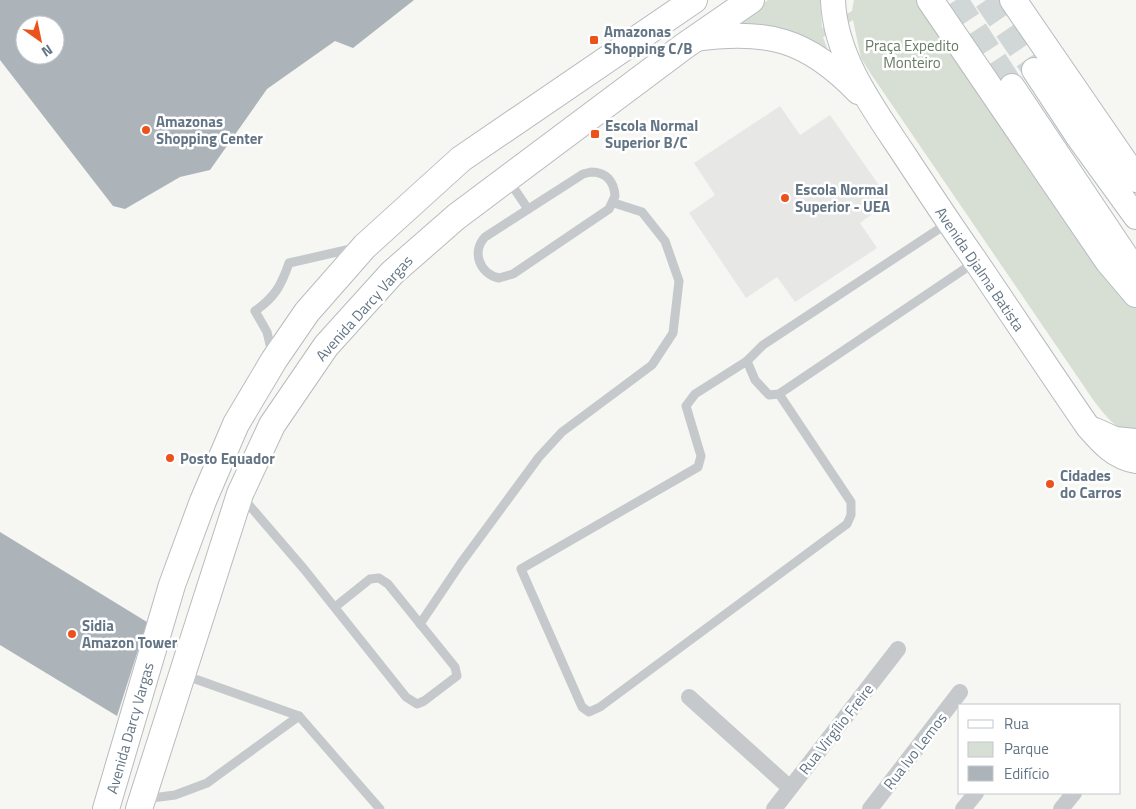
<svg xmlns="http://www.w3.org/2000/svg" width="1136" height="809" viewBox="0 0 1136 809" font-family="'Titillium Web',sans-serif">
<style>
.built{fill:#e7e8e6}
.green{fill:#d7ded3}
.building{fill:#acb4ba;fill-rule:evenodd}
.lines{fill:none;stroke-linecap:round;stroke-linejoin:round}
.secondary-tunnel{stroke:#d1d6d7;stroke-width:24;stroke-dasharray:24 12;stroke-linecap:butt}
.secondary-casing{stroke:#b7bcc1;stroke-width:26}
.primary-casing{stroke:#b8bcc0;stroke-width:28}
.service{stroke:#c5c9cc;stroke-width:9}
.minor{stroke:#c5c9cc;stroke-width:16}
.secondary{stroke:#fff;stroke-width:24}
.primary{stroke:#fff;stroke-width:26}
.poi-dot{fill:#ec531c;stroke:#fff;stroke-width:2}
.labels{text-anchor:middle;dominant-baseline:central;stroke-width:5;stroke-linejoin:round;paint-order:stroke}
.poi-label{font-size:15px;font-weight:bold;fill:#637585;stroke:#fff;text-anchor:start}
.park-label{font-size:15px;fill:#677c63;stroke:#fff}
.street-label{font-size:15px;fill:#637585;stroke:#fff}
</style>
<rect width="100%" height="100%" fill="#f6f6f2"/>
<polygon class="built" points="780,106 800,135 830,115 890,201 860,223 877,248 795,302 777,277 746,298 689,213 715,195 694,163"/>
<path class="green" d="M768,0h52l2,28 30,-17 2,-11h78l204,304v130c-20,-3 -31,-19 -42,-33l-223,-327 -10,-16 -8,-38 -30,17 9,25 -108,-34z"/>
<g class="building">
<path d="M0,0h414l-61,48 -18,-7 -68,48 -57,81 -30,7 -55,32 -12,-3 -113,-146zM25,25h30v30h-30z"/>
<polygon points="0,532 147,622 117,716 0,645"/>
</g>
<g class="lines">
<g class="secondary-tunnel">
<polyline points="956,0 1012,86"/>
<polyline points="986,0 1034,70"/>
</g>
<defs>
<g id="secondary">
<path d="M833,0c2,58 41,109 72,156 23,35 46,70 70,104 38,56 75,112 113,167 14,16 26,30 48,34"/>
<path d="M695,39c72,-10 112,0 163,53"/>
<polyline points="1034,70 1078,137 1136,217"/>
<polyline points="1012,86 1136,271"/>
<polyline points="1095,430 1115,439 1136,441"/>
</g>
<g id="primary">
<polyline points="930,0 1108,261 1136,294"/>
<polyline points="1013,0 1136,179"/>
<polyline points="106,809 172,585 203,501 236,424 274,360 307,312 365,246 461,159 694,0"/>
<polyline points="139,809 240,494 272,425 326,346 392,273 456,217 683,47 751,0"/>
</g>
</defs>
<use href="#secondary" class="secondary-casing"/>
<use href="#primary" class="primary-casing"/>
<g class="service">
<path d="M591,172c15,0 23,9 24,24l-6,13 -96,65 -14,4c-19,-4 -28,-26 -14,-41l98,-63z"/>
<polyline points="509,181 528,209"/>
<polyline points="948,223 763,345 747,361 755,380 769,395 779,394 975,262"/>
<path d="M272,353l-5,-21 -12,-21c20,-14 26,-25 34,-48l66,-15"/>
<polyline points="747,361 695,394 686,406 701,456 698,467 521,569 582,707 589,712 600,707 847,524 851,515 851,502 779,394"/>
<polyline points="243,498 304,569 406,697 417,704 424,701 457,676 455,667 388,584 379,578 370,579 335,607"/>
<polyline points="420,624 461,563 539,457 562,432 652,365 673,333 679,281 665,241 642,212 614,203"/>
<polyline points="184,675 299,716 380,809"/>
<polyline points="144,799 175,795 207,783 299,716"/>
</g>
<g class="minor">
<polyline points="689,697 790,788"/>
<polyline points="774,809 898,649"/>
<polyline points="870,809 960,692"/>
<polyline points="963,809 976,793"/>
<polyline points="1061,809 1074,793"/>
</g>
<use href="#secondary" class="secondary"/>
<use href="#primary" class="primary"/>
</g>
<g class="poi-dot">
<rect x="589" y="35" width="10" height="10" rx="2.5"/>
<circle cx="146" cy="130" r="5"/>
<rect x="590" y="129" width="10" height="10" rx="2.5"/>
<circle cx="785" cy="198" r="5"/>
<circle cx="170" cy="458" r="5"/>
<circle cx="1050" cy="484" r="5"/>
<circle cx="72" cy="634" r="5"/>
</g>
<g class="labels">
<g class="poi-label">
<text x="604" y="31">Amazonas<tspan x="604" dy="17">Shopping C/B</tspan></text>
<text x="156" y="121">Amazonas<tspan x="156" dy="17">Shopping Center</tspan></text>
<text x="605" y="125">Escola Normal<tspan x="605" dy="17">Superior B/C</tspan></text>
<text x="795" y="189">Escola Normal<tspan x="795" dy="17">Superior - UEA</tspan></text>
<text x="180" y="458">Posto Equador</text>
<text x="1060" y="475">Cidades<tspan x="1060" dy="17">do Carros</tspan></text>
<text x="82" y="625">Sidia<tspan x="82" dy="17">Amazon Tower</tspan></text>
</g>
<g class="park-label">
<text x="912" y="45">Praça Expedito<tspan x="912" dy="17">Monteiro</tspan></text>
</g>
<g class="street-label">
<text transform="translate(980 269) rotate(56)">Avenida Djalma Batista</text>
<text transform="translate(364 308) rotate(-48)">Avenida Darcy Vargas</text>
<text transform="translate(130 728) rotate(-74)">Avenida Darcy Vargas</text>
<text transform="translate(836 729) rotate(-52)">Rua Virgílio Freire</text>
<text transform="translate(915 751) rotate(-52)">Rua Ivo Lemos</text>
</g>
</g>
<rect x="958" y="704" width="162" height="90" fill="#ffffff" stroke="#c1c8ce"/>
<rect x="968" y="720" width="25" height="8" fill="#ffffff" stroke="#c1c8ce"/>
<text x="1004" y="729" font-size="15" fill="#637585">Rua</text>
<rect x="968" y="742" width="25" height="15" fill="#d7ded3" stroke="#c1c8ce"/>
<text x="1004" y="754" font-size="15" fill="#637585">Parque</text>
<rect x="968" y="766" width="25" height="15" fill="#acb4ba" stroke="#c1c8ce"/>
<text x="1004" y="779" font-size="15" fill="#637585">Edifício</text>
<g transform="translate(40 40) rotate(147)"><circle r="24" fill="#ffffff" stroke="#c1c8ce"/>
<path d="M0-4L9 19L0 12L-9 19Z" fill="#ec531c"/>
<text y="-8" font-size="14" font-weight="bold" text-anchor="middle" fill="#637585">N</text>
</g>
</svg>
